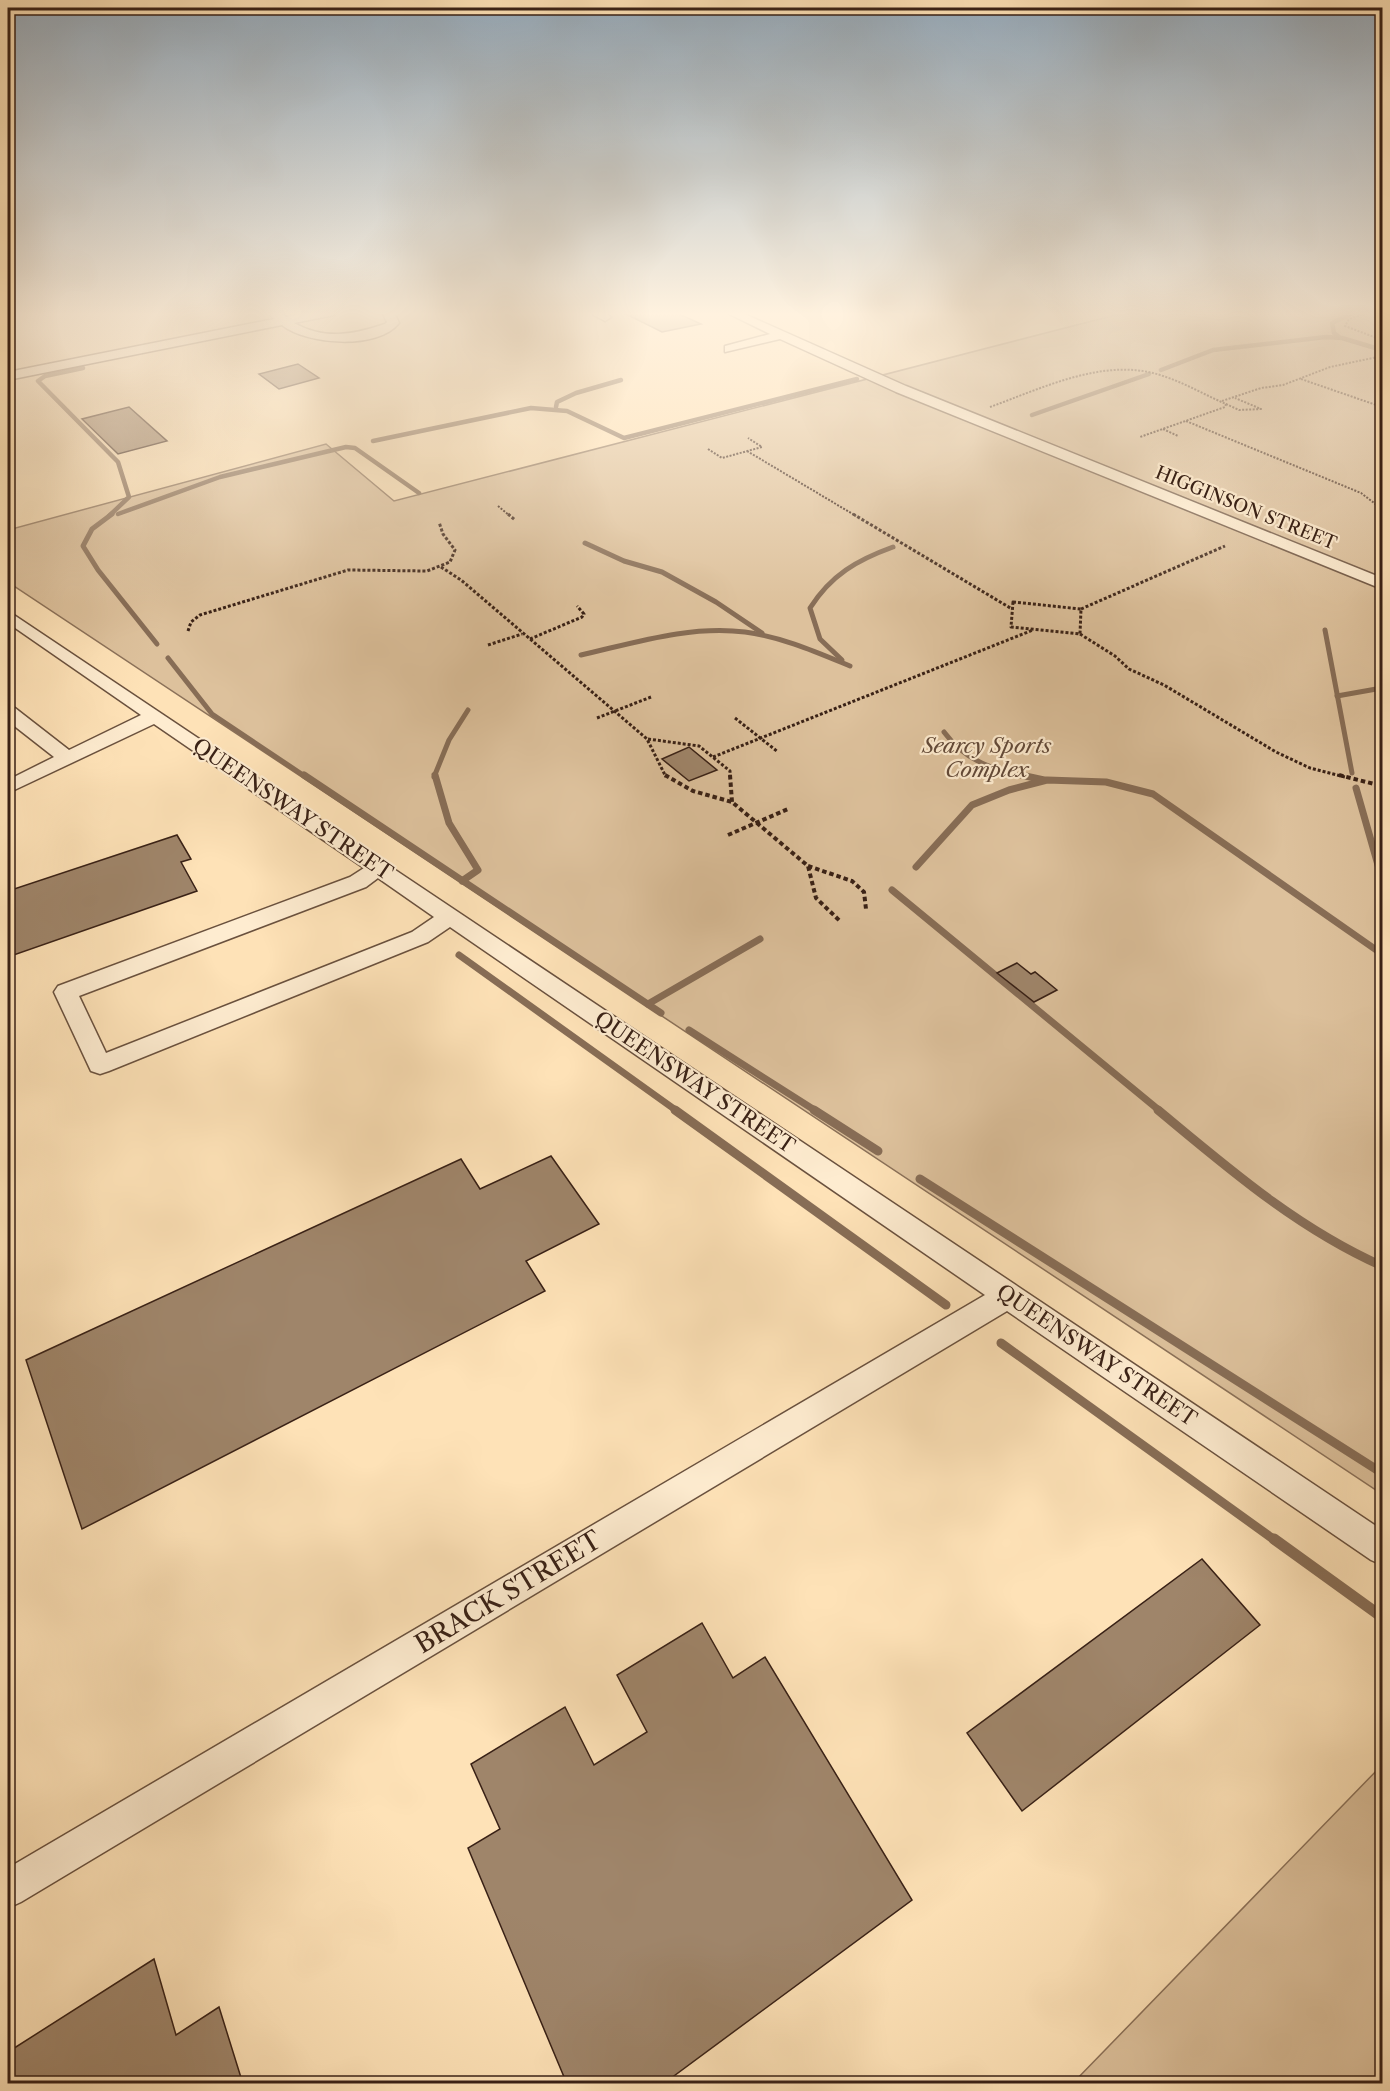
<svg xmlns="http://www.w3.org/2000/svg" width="1390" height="2091" viewBox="0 0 1390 2091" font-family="'Libre Caslon Text',serif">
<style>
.green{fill:#ddc19c;stroke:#8b7159;stroke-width:1.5}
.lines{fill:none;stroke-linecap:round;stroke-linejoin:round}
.stream-far4{stroke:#876d56;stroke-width:4.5}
.stream-far3{stroke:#876d56;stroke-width:5}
.stream-far2{stroke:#876d56;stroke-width:7}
.stream-far1{stroke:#876d56;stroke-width:9}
.stream{stroke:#876d56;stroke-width:11}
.building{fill:#9f856a;stroke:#392116;stroke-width:1.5}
.minor-casing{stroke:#6a513e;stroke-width:3}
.path-far2{stroke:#392116;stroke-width:2;stroke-dasharray:2 1.5;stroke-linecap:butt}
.path-far1{stroke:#392116;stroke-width:3;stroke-dasharray:3 2;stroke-linecap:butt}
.path{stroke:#392116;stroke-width:4;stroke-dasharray:4.5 3;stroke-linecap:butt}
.minor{fill:#feecd0;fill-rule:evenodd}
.labels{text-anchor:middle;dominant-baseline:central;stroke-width:4.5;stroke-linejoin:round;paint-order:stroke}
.far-street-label{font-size:18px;fill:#392116;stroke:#feecd0}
.park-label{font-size:21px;font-style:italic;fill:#624938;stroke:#feecd0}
.street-label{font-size:21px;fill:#392116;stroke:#feecd0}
.near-street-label{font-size:26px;fill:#392116;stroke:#feecd0}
</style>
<rect width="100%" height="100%" fill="#fee2b7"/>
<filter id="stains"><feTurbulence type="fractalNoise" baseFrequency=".00333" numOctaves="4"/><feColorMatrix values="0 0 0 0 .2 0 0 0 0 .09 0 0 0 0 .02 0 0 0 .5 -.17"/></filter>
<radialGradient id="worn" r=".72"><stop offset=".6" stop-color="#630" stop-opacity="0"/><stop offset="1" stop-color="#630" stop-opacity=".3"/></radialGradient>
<g class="green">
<polygon points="1127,312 1382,312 1382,1494 8,582 8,530 326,444 394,501"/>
<polygon points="1382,1766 1382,2083 1073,2083 1380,1767"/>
</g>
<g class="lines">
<g class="stream-far4">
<polyline points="1339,337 1334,333 1332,323 1355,312"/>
<polyline points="83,368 45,376 38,381 118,462 129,497 109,516"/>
<polyline points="1161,370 1213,350 1326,337 1342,338 1382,350"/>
<polyline points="556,407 557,402 576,393 621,380"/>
<polyline points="1032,415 1149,374"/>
<polyline points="373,441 531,408 567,411 624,438 857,379"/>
<polyline points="118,514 220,477 346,447 355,448 419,493"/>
</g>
<g class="stream-far3">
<polyline points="112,514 92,529 83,546 98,570 157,644"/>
<polyline points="585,543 624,561 662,572 716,602 762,633"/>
<polyline points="1325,630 1352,773"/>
<path d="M581,655c53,-12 109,-30 164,-23 37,5 71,20 105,34"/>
<polyline points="168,658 212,714 306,777"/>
<path d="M842,660l-22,-21 -10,-31c21,-33 47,-48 83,-61"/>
<polyline points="1337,696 1382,688"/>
<path d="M944,732c21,29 50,38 84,45"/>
<polyline points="434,777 449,740 468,710"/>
</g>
<g class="stream-far2">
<polyline points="304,775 661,1013"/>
<polyline points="435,775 449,823 478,870 462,881"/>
<polyline points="1021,775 1044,780"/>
<polyline points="1356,788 1382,879"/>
<polyline points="916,867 972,805 1009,790 1047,780 1106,782 1153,794 1382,954"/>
<polyline points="892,890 1160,1111"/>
<polyline points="459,955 677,1111"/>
<polyline points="648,1004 760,939"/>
<polyline points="689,1030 816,1111"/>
</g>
<g class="stream-far1">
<polyline points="675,1110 946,1305"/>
<polyline points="814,1110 878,1151"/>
<path d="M1158,1110c71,59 139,118 224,156"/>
<polyline points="920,1179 1382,1473"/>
<polyline points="1001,1343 1276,1541"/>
</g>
<polyline class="stream" points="1274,1539 1382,1617"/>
</g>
<g class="building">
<polygon points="622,312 675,312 701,324 662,332"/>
<polygon points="298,364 319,378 279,389 259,374"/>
<polygon points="129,407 167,441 118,454 82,419"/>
<polygon points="689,747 717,770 689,781 662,759"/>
<polygon points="177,835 191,859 181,862 197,891 8,957 8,891"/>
<polygon points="1017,963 1031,974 1035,972 1057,990 1034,1002 997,973"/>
<polygon points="551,1156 599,1224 526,1261 545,1291 82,1529 26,1360 461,1159 480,1189"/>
<polygon points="1202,1559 1260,1625 1022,1811 967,1733"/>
<polygon points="702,1623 733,1678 765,1657 912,1900 663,2084 567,2084 468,1848 500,1829 471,1764 565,1707 594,1765 647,1732 617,1675"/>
<polygon points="154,1959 176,2035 219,2007 243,2084 8,2084 8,2052"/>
</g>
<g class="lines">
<defs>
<g id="minor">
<path d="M272,312h8l6,5 28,-5h22l-2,3 -40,8c31,17 58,12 91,1l2,-2 -5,-10h12l5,11c-21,27 -92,22 -117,2l-274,55v-8l266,-53 -4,-4z"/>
<polygon points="588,312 603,312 611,317 605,321"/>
<polygon points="725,312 740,312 906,386 1382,578 1382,589 896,392 780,339 725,352 725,346 770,334"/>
<path d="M8,611l1374,919v35l-11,-5 -364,-249 -986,591 -13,6v-40l977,-573 -535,-368 -22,15 -319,129 -9,3 -9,-3 -37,-79 4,-6 292,-109 14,-9 -210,-144 -146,69v-13l46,-23 -46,-36v-14l7,1 54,42 72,-35 -133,-92zM378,878l56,39 -22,15 -306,121 -27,-57 287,-109z"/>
</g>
</defs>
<use href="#minor" class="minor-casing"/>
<g class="path-far2">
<polyline points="1372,312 1349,319 1345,326 1382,340"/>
<polyline points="1301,379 1382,407"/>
<polyline points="1222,401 1261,388 1283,385 1330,367 1382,356"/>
<polyline points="1226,404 1239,410 1261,409 1235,398"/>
<path d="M990,407c53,-19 116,-51 173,-31 22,7 42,19 63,28l-1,3 -85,30"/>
<polyline points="1186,421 1361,493 1382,509"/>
<polyline points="1163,429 1178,436"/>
<polyline points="708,449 722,458 762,447 748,438"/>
<polyline points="747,451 856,516"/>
<polyline points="498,506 510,516"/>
</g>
<g class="path-far1">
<polyline points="508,514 515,520"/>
<polyline points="853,514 1012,609"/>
<polyline points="441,567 461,580 647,739 666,777"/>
<polygon points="1013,602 1081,609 1080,634 1011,627"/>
<polyline points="1081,609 1225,546"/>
<polyline points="188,631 191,622 200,615 348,570 427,571 450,562 455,550 443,534 439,522"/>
<polyline points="1080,634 1115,656 1129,669 1164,685 1276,752 1310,768 1345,777"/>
<polyline points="530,639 582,617 584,614 577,606"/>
<polyline points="488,645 522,634"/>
<polyline points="597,718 651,697"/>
<polyline points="735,718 778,752"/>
<polyline points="648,739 699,746 730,771 730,777"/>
<polyline points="713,757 1033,630"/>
</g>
<g class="path">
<polyline points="665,775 693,791 732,802 808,866 816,898 841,922"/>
<polyline points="730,775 732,802"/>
<polyline points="1339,775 1382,786"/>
<polyline points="728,835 788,809"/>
<polyline points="808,866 852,881 864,892 866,909"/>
</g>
<use href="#minor" class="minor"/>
</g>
<linearGradient id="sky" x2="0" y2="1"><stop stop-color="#96acbe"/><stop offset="0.52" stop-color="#fff2df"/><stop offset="1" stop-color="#fff2df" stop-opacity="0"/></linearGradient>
<rect width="1390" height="604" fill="url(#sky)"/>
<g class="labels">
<g class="far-street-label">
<text transform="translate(1246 508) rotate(22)">HIGGINSON STREET</text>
</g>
<g class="park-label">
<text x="987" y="745">Searcy Sports<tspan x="987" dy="24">Complex</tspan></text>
</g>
<g class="street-label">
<text transform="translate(293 809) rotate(34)">QUEENSWAY STREET</text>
<text transform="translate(695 1082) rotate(34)">QUEENSWAY STREET</text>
<text transform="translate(1097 1355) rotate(34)">QUEENSWAY STREET</text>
</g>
<g class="near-street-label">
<text transform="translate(508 1592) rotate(-31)">BRACK STREET</text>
</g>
</g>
<rect width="1390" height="2091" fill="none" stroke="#fee2b7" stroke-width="30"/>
<rect x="9" y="9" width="1372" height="2073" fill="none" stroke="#392116" stroke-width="3"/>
<rect x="15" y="15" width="1360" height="2061" fill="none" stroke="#392116" stroke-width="1.5"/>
<rect width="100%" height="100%" filter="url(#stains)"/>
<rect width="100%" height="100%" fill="url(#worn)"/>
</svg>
